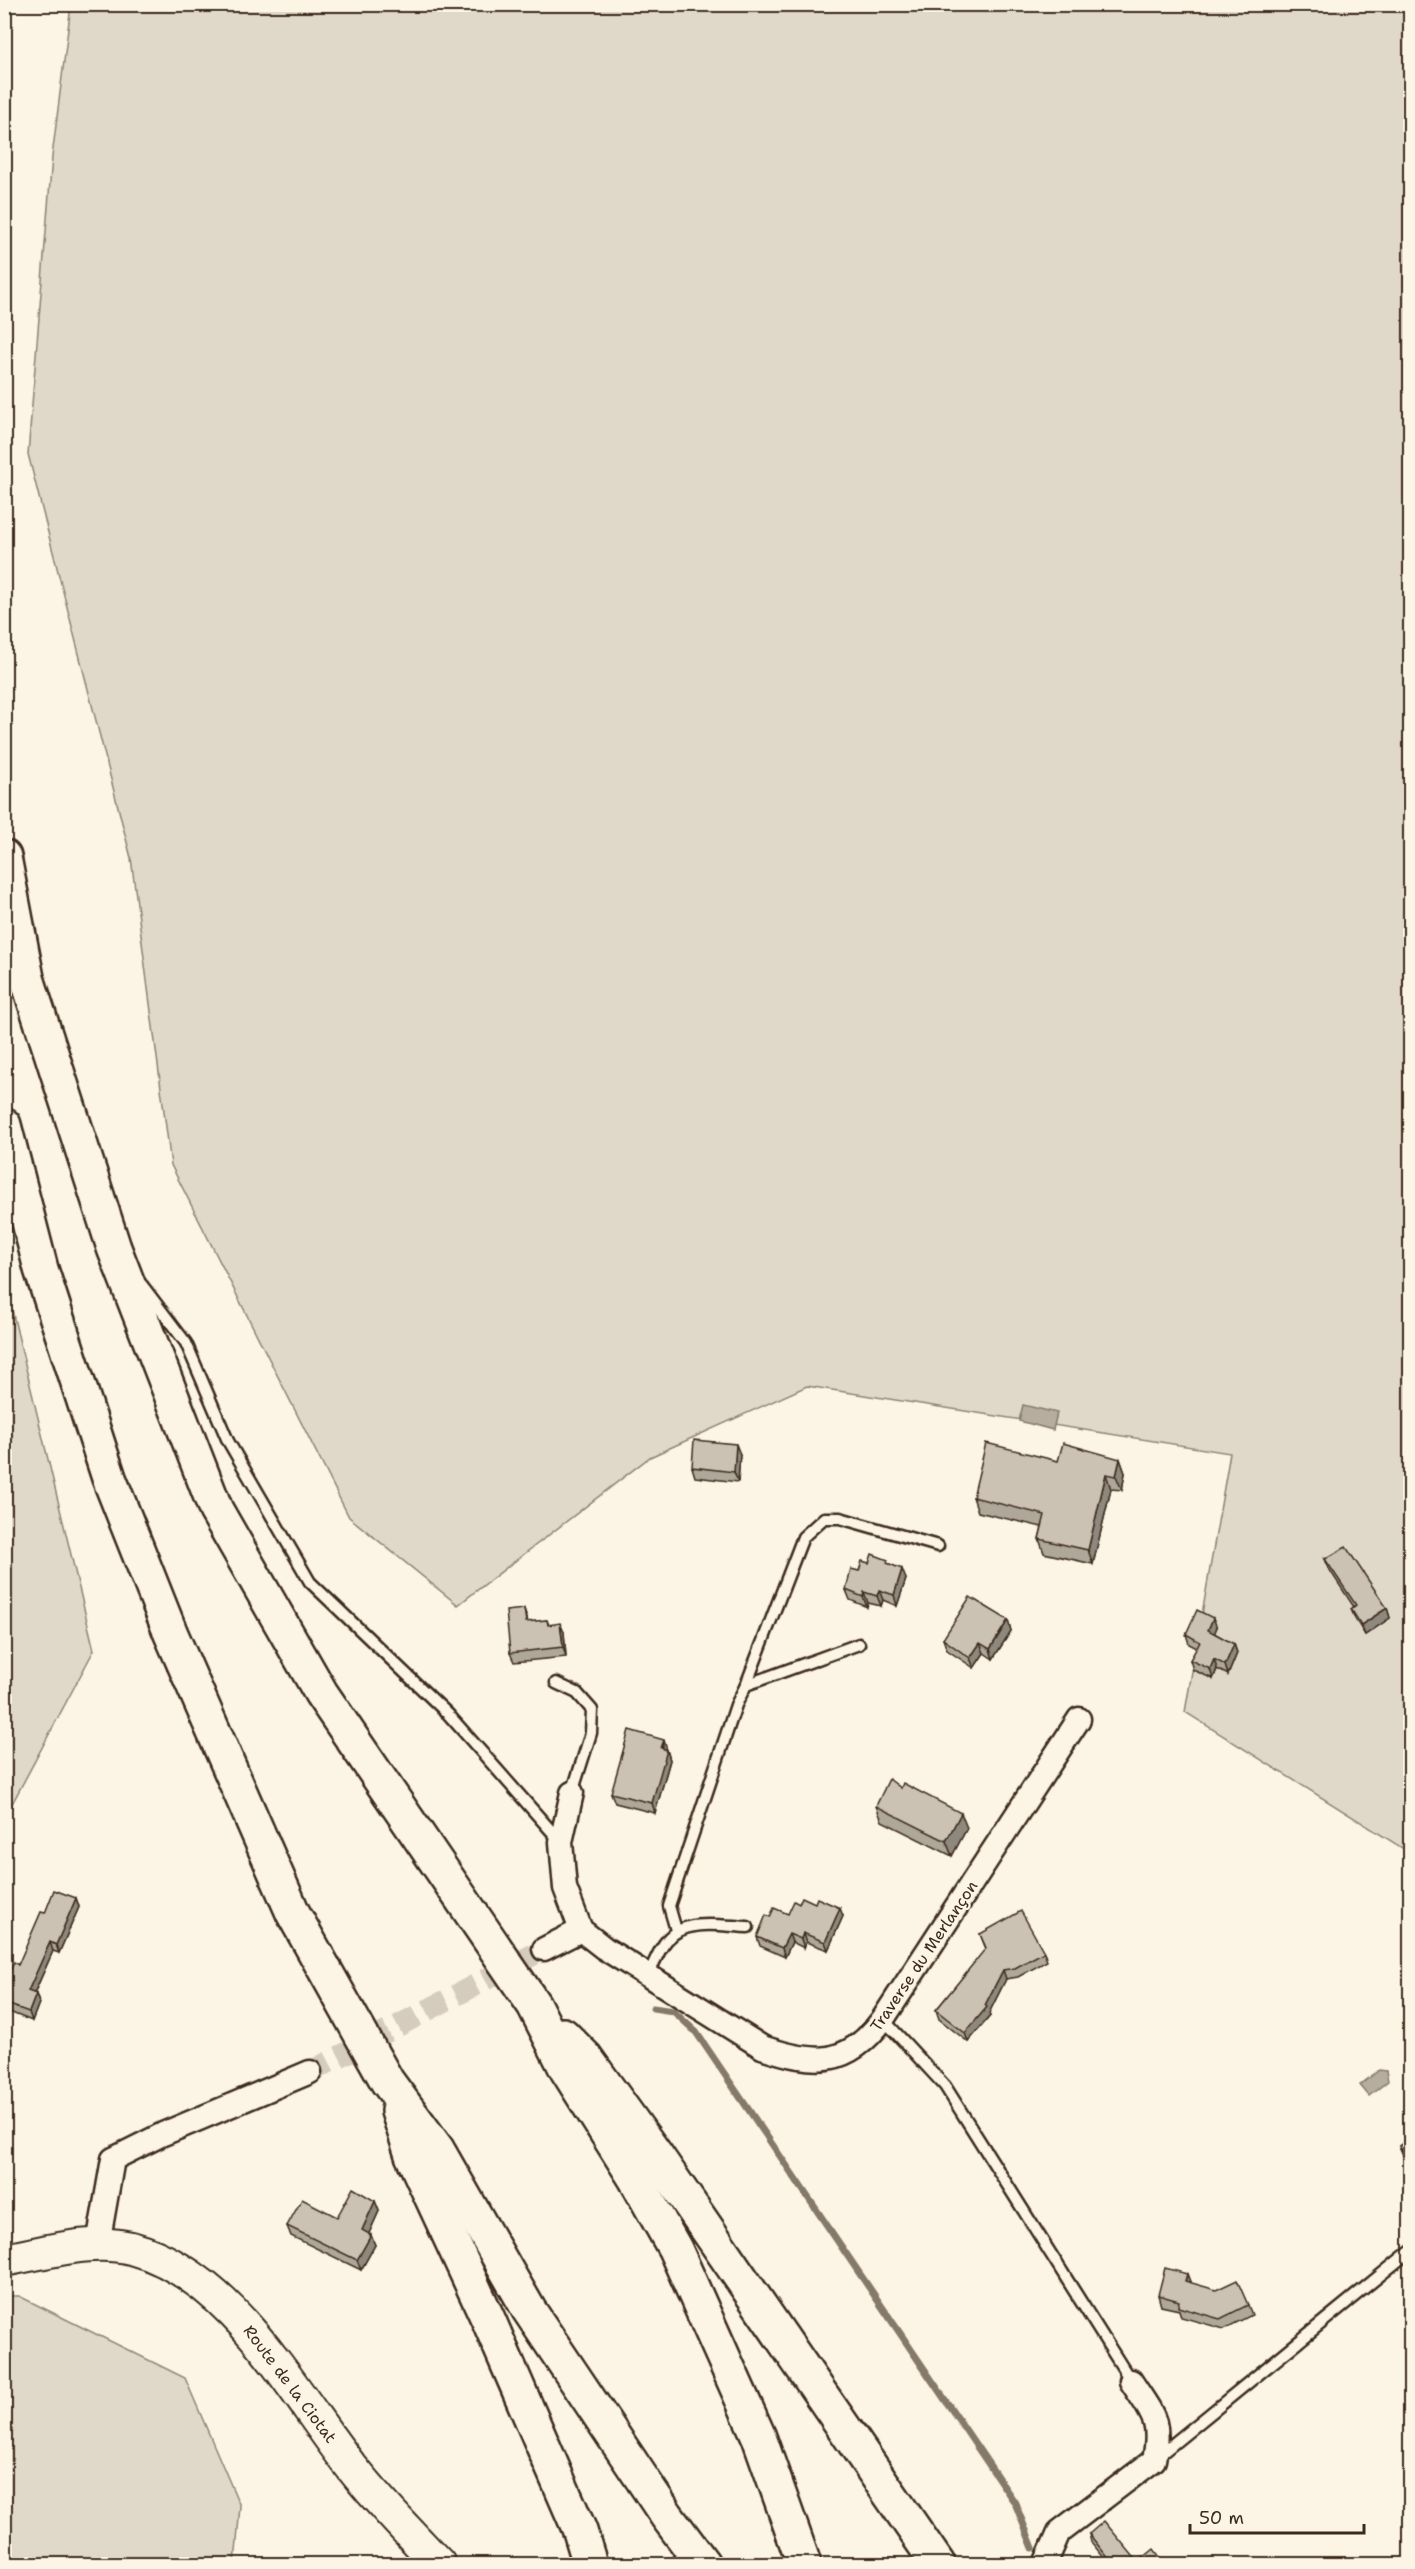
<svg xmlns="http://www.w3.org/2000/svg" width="1415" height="2569" viewBox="0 0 1415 2569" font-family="'Shantell Sans',sans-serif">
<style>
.green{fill:#e0d8c8;stroke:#8e8173;stroke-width:1.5}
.water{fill:#b7ad9e;stroke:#85796b;stroke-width:1.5}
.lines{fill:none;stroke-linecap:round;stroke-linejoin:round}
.stream{stroke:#85796b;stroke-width:7}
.minor-tunnel{stroke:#d5ccbd;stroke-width:22;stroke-dasharray:22 11;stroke-linecap:butt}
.service-casing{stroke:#3b2a1e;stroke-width:15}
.minor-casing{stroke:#3b2a1e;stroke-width:27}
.secondary-casing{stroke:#3b2a1e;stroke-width:36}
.motorway-casing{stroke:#3b2a1e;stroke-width:38}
.service{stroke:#fcf5e5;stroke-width:10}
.minor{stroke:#fcf5e5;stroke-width:22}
.secondary{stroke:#fcf5e5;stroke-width:32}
.motorway{stroke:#fcf5e5;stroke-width:33}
.wall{fill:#afa79a;stroke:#3b2a1e;stroke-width:1.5}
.shaded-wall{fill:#8f887d;stroke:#3b2a1e;stroke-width:1.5}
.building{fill:#ccc2b3;stroke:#3b2a1e;stroke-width:1.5}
.labels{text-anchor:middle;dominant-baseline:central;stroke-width:4.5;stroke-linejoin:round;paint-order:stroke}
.street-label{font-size:16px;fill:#3b2a1e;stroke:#fcf5e5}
</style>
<rect width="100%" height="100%" fill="#fcf5e5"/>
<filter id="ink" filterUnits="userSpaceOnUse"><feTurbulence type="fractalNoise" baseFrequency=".0167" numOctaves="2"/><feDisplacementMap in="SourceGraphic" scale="12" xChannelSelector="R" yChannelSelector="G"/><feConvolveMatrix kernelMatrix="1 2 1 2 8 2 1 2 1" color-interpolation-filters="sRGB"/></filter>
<g filter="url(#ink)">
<g class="green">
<polygon points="71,5 1410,5 1410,1853 1185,1712 1230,1453 807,1386 650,1457 458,1605 349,1517 171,1165 131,858 28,454 52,157"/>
<polygon points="4,1296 12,1310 94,1650 5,1817"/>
<polygon points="5,2296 19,2296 185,2378 240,2506 235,2564 5,2564"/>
</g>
<g class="water">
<polygon points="1023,1405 1057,1413 1053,1430 1019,1421"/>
<polygon points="1379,2070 1386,2071 1388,2081 1369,2096 1360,2085"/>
</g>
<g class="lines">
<g class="stream">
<polyline points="653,2008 673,2011 696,2032 1015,2503 1033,2548"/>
<polyline points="4,2233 9,2233"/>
</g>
<polyline class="minor-tunnel" points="310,2072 544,1949"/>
<defs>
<g id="service">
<polyline points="142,1285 186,1343 228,1441 310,1582 448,1714 561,1842"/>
<polyline points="556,1683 577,1693 592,1710 591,1733 572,1793"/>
<polyline points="746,1685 803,1537 824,1518 840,1518 938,1546"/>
<polyline points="676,1930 669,1906 736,1705 746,1685 859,1644"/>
<path d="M649,1974c5,-11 10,-25 18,-34 18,-22 55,-14 81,-13"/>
<polyline points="883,2019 945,2086 1131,2381"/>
<polyline points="1157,2457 1410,2251"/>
</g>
<g id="minor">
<path d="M572,1793l-11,49 4,46 16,42 23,18 158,99c53,18 86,20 121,-28l196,-300"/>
<polyline points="544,1949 581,1930"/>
<polyline points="98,2244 113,2159 163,2134 310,2072"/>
<path d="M1045,2564l14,-32 95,-72c8,-40 -2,-46 -23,-79"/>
</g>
<path id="secondary" d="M4,2260c40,-7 87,-22 127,-12 102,27 162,145 222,221 27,34 57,65 86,95"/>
<g id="motorway">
<polyline points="4,857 27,978 114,1248 216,1510 321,1693 534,2005 567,2070 635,2178 675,2249 759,2437 804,2564"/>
<polyline points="4,1125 41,1269 109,1478 171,1634 293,1913 387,2081 437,2149 529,2310 667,2516 703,2564"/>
<polyline points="563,2035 586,2058 656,2155 938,2564"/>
<polyline points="398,2111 412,2155 489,2321 580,2531 590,2564"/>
</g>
</defs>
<use href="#service" class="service-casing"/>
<use href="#minor" class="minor-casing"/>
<use href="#secondary" class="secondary-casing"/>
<use href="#motorway" class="motorway-casing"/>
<use href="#service" class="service"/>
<use href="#minor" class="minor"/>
<use href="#secondary" class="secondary"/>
<use href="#motorway" class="motorway"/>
</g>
<g class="wall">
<polygon points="740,1454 738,1482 695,1477 692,1467"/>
<polygon points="1120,1459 1125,1473 1122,1490 1111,1489 1093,1564 1044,1553 1039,1539 1042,1527 978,1512 973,1497 1058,1461"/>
<polygon points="1325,1559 1387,1608 1390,1618 1365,1635 1355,1619 1351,1609 1354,1607 1329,1569"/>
<polygon points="869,1563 890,1564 906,1579 897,1606 883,1600 881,1606 868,1603 867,1607 850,1600 846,1590 859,1571"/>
<polygon points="524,1609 528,1622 547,1620 549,1625 564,1632 566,1657 514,1662 510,1653"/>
<polygon points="1008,1620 1011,1631 993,1659 984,1653 974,1668 947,1650 943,1639"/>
<polygon points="1217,1627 1214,1633 1234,1644 1237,1653 1228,1675 1217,1669 1213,1679 1193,1670 1190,1660 1197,1648 1189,1644 1186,1634"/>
<polygon points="667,1750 670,1760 655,1813 615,1803 611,1793"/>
<polygon points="901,1788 967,1828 952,1856 882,1821 876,1806"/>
<polygon points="76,1898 79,1907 59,1953 53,1951 34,1994 36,1994 39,2003 32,2021 4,2010 4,1980"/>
<polygon points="788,1914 843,1916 828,1950 806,1942 804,1948 792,1942 785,1957 760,1946 757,1937 770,1917"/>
<polygon points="980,1934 1044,1952 1047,1961 1018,1977 1006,1979 989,2013 990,2016 968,2042 939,2019 936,2010 986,1949"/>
<polygon points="1410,2138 1410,2166 1403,2155 1399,2146"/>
<polygon points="375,2201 379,2211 369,2233 375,2245 361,2270 291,2236 287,2226 337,2217"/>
<polygon points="1187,2274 1190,2283 1248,2305 1252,2315 1224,2329 1181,2317 1179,2310 1161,2306 1158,2295"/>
<polygon points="1089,2534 1138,2562 1166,2565 1110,2565 1091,2542"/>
</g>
<g class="shaded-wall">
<polygon points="736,1444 740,1454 738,1482 734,1472"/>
<polygon points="1120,1459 1125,1473 1122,1490 1116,1476"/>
<polygon points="1106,1474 1111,1489 1093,1564 1088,1550"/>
<polygon points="902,1569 906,1579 897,1606 894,1595"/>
<polygon points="879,1590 883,1600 881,1606 877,1596"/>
<polygon points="864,1592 868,1603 867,1607 863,1597"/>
<polygon points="1387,1608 1390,1618 1365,1635 1361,1625"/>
<polygon points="524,1609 527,1618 529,1631 526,1622"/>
<polygon points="1213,1618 1217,1627 1212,1639 1208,1630"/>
<polygon points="1008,1620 1011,1631 993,1659 990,1649"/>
<polygon points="560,1623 564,1632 566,1657 563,1647"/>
<polygon points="980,1643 984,1653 974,1668 970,1658"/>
<polygon points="1234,1644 1237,1653 1228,1675 1225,1665"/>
<polygon points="1214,1659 1217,1669 1213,1679 1210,1669"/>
<polygon points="664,1740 670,1760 655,1813 652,1803"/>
<polygon points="961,1813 967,1828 952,1856 946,1841"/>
<polygon points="76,1898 79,1907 59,1953 56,1945"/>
<polygon points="840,1908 843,1916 828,1950 825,1942"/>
<polygon points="803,1933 806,1942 804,1948 801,1939"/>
<polygon points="789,1934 792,1942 785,1957 782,1948"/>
<polygon points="50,1942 53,1951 31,2000 28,1991"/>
<polygon points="1003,1970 1006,1979 989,2013 990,2016 968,2042 965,2033 985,2005"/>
<polygon points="36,1994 39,2003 32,2021 29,2012"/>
<polygon points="375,2201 379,2211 366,2240 362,2230"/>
<polygon points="371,2235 375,2245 361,2270 357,2260"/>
<polygon points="1187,2274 1191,2284 1185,2281"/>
</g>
<g class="building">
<polygon points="694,1440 736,1444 734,1472 692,1467"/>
<polygon points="986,1443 1058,1461 1063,1443 1120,1459 1116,1476 1106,1474 1088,1550 1039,1539 1045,1515 973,1497"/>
<polygon points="1346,1547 1387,1608 1361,1625 1351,1609 1356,1605 1325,1559"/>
<polygon points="872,1554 888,1560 887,1563 902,1569 894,1595 879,1590 877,1596 864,1592 863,1597 846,1590 851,1569 859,1571 862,1561 869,1563"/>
<polygon points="970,1597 1008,1620 990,1649 980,1643 970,1658 943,1639"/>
<polygon points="524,1609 526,1622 547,1620 548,1625 560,1623 563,1647 510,1653 506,1611"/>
<polygon points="1197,1610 1213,1618 1208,1630 1234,1644 1225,1665 1214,1659 1210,1669 1190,1660 1200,1642 1186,1634"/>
<polygon points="629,1730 664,1740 661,1748 667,1750 652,1803 611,1793"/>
<polygon points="889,1779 901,1788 903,1783 961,1813 946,1841 876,1806"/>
<polygon points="54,1890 76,1898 56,1945 50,1942 28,1991 36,1994 29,2012 4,2003 4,1980 6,1980 14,1962 18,1965 41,1912 45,1913"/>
<polygon points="802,1897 815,1903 817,1898 840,1908 825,1942 803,1933 801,1939 789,1934 782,1948 757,1937 766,1915 770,1917 774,1908 788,1914 794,1901 799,1904"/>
<polygon points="1021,1911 1044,1952 1015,1968 1003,1970 985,2005 987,2007 965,2033 936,2010 986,1948 980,1934"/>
<polygon points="1410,2138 1410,2162 1399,2146"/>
<polygon points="353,2188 375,2201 362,2230 371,2235 357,2260 287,2226 302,2199 337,2217"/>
<polygon points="1165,2268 1187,2274 1185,2281 1216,2290 1237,2280 1248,2305 1220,2319 1178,2307 1179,2301 1158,2295"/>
<polygon points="1104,2521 1138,2562 1154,2549 1166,2565 1114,2565 1089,2534"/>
</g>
</g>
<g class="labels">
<g class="street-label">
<text transform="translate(924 1956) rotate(-56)">Traverse du Merlançon</text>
<text transform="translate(290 2384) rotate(53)">Route de la Ciotat</text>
</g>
</g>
<rect width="1415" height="2569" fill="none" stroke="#fcf5e5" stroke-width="24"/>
<rect x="12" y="12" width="1391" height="2545" fill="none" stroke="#3b2a1e" stroke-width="2" filter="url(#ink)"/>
<path d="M1190 2524v9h174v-9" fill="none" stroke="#3b2a1e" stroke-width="3"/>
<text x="1199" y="2524" font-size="18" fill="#3b2a1e" stroke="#fcf5e5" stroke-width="4.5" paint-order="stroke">50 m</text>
</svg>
